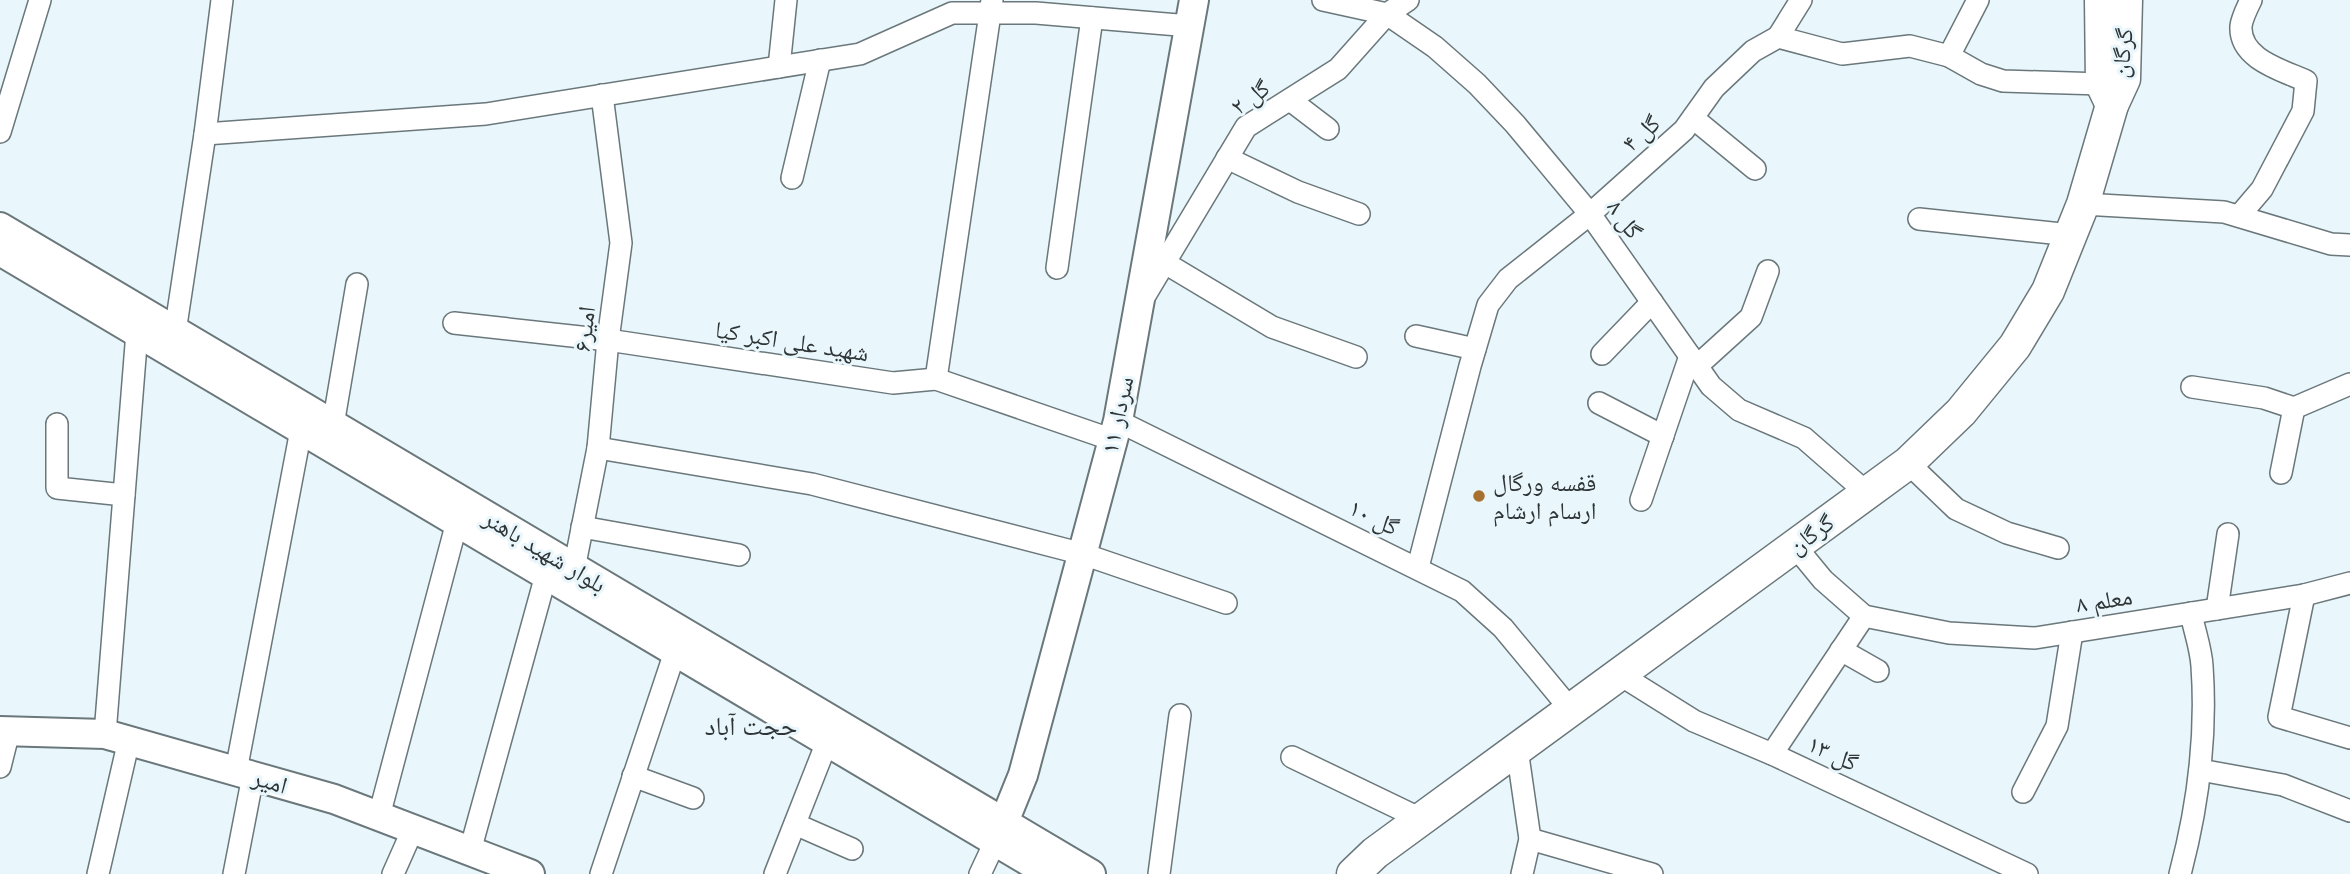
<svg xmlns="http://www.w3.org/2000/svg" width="2350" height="874" viewBox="0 0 2350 874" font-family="Montserrat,'Noto Naskh Arabic',sans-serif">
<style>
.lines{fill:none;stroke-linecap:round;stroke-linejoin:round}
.street-casing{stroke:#6a777b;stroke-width:24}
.secondary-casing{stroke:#6a777b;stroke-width:32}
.primary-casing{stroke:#6a777b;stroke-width:35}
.street{stroke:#fff;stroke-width:21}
.secondary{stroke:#fff;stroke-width:28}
.primary{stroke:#fff;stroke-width:32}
.poi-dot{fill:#a8702e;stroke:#e9f7fc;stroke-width:2.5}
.labels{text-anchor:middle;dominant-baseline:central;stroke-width:6;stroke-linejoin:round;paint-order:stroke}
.street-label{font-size:24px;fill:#2f3536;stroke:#e9f7fc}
.poi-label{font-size:24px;fill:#2f3536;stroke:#e9f7fc;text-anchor:start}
.neighbourhood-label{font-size:26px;fill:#2f3536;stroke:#e9f7fc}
</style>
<rect width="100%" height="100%" fill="#e9f7fc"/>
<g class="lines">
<defs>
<g id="street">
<polyline points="1323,0 1387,14 1435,47 1477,84 1515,124 1590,214 1711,386 1739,410 1804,438 1867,493"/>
<polyline points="1778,37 1801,0"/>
<polyline points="1949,56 1978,0"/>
<polyline points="779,67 786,0"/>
<polyline points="1290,100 1328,129"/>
<polyline points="1693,118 1755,169"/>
<polyline points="0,132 40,0"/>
<polyline points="205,134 486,114 860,54 952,13 1036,13 1190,26"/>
<polyline points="1227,158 1298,192 1359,214"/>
<polyline points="792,178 820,60"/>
<polyline points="2083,204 2224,212 2331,244 2350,245"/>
<path d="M2239,216l23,-27 41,-78 3,-30c-24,-11 -67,-22 -65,-55 1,-8 6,-18 10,-26"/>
<polyline points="1919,219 2071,235"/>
<polyline points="1165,263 1272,327 1356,357"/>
<polyline points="1057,268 1092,18"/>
<polyline points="1144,297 1246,127 1338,69 1387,14 1408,0"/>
<polyline points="454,323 608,340 893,383 936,379 1113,440"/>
<polyline points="175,332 205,134 222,0"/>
<polyline points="1416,336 1475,349"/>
<polyline points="1602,354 1652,302"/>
<polyline points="1697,366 1751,317 1768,271"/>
<polyline points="936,379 992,0"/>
<polyline points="2192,387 2264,398 2294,408 2350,384"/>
<polyline points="1599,403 1663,436"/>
<polyline points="1118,421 1462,591 1503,628 1571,710"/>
<polyline points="57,424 57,488 124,495"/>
<polyline points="333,425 357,284"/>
<polyline points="598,448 812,484 1083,554 1226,603"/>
<polyline points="1908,463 1956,509 2007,533 2058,548"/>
<polyline points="2281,473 2294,408"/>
<polyline points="1641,500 1690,356"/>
<polyline points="582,527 739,555"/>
<polyline points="1795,546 1823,580 1864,616"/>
<polyline points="1418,567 1470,366 1488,305 1508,279 1590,214 1684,130 1714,88 1753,51 1778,37 1842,54 1910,46 1949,56 1981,74 2003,81 2102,84"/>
<polyline points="574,569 598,448 608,340 621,243 602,95"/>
<polyline points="2304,595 2279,717 2350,738"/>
<polyline points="2217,609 2228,534"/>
<polyline points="1864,616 1949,633 2035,638 2304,595 2350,583"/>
<polyline points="1841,650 1878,671"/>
<polyline points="1619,674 1694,721 1772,754 2027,874"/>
<polyline points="105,734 137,332"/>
<polyline points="1517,749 1530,839 1522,874"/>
<polyline points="1772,754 1864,616"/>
<polyline points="1292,757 1421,819"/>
<polyline points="0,767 9,731"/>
<polyline points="2200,770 2283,785 2350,811"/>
<polyline points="236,771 301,430"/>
<polyline points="633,776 693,798"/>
<polyline points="2023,792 2057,726 2072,632"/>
<polyline points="379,816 457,522"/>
<polyline points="795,824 852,849"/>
<polyline points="1530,839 1652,874"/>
<polyline points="470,851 546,575"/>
<polyline points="98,874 129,740"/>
<polyline points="234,874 253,776"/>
<polyline points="393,874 413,829"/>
<polyline points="601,874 675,652"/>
<polyline points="775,874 827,742"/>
<polyline points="980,874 995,842"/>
<polyline points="1159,874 1180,715"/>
<path d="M2180,874c18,-68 27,-138 22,-208 -1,-18 -8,-36 -11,-53"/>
</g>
<g id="secondary">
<polyline points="0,227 1091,874"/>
<polyline points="0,251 1050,874"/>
<polyline points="0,731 105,734 334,799 530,874"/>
<polyline points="1004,822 1023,775 1118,421 1194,0"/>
</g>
<g id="primary">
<polyline points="2101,0 2102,84 2112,105"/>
<polyline points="1353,874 1375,853 1908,463 1961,412 2015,346 2048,291 2083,204 2112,105 2124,79 2126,0"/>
</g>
</defs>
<use href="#street" class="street-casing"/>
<use href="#secondary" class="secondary-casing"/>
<use href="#primary" class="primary-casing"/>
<use href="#street" class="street"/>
<use href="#secondary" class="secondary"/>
<use href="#primary" class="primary"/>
</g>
<circle class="poi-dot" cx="1479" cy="496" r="7"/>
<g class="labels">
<g class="street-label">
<text transform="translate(2122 53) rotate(-84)">گرگان</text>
<text transform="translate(1250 97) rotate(-36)">گل ۲</text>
<text transform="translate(1641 133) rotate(-42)">گل ۴</text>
<text transform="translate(1625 219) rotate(54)">گل ۸</text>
<text transform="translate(584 329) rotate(-83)">امیر۶</text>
<text transform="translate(792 341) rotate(9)">شهید علی اکبر کیا</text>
<text transform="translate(1117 415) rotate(-78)">سردار ۱۱</text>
<text transform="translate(1374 517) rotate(26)">گل ۱۰</text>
<text transform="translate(1811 534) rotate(-36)">گرگان</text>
<text transform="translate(545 551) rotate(31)">بلوار شهید باهنر</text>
<text transform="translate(2104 600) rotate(-9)">معلم ۸</text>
<text transform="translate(1833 753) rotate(25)">گل ۱۳</text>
<text transform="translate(270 781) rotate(16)">امیر</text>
</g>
<g class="poi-label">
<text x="1493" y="482">قفسه ورگال<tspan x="1493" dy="28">ارسام ارشام</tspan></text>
</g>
<g class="neighbourhood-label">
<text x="751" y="726">حجت آباد</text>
</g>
</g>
</svg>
